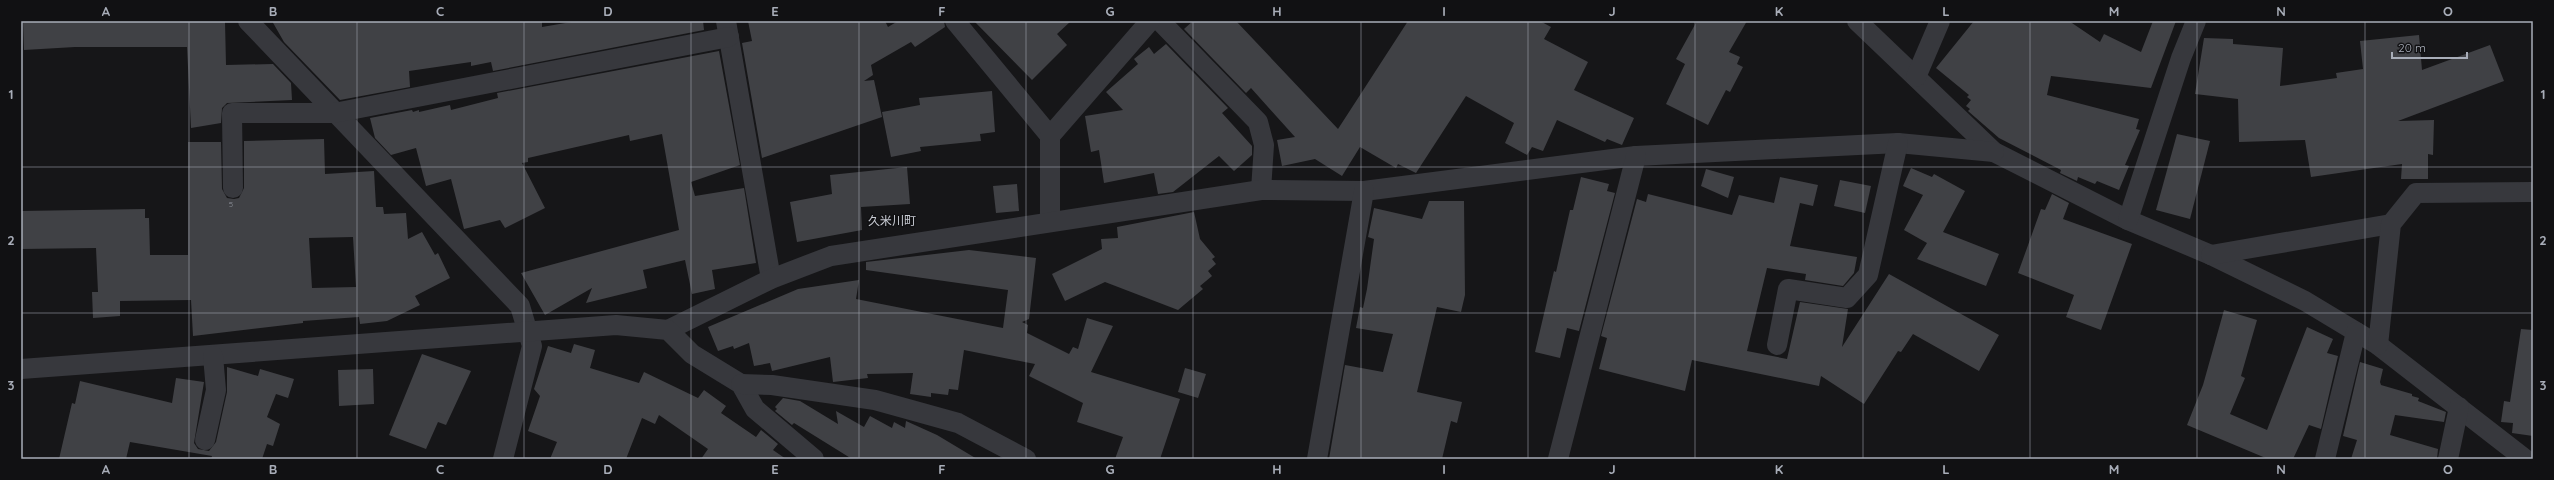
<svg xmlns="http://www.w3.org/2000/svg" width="2554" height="480" viewBox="0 0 2554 480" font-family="Quicksand,'Noto Sans JP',sans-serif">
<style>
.building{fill:#404145;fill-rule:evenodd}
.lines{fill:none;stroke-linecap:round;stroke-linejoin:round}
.street{stroke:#37383d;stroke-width:20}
.grid{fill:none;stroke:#a8adb8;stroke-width:1;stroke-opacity:0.55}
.labels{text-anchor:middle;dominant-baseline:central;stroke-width:3;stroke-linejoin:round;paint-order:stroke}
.number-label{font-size:8px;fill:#8e929b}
.quarter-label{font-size:12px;fill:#c9ccd4;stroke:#111113}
.neatline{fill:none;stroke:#a8adb8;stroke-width:1.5}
.grid-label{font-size:13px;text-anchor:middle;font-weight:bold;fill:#a8adb8}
</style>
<rect width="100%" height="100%" fill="#161618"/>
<g class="building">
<polygon points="23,21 225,22 226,65 273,64 291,83 292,100 227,103 222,108 221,123 191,128 187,47 75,47 24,50"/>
<polygon points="272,21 542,21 542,27 577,21 703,21 704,30 493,71 491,62 471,66 471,62 409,71 410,87 340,100 284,42"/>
<polygon points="748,21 885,21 888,27 898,21 944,21 945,27 915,47 911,42 871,65 873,75 864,81 874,80 882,117 762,158 742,43 752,41"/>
<polygon points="974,21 1071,21 1057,34 1067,45 1032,80"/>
<polygon points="1193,21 1236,21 1338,129 1408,21 1540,21 1551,27 1544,39 1588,62 1574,90 1634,118 1622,145 1607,139 1605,142 1557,120 1543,151 1532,147 1527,155 1505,143 1514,123 1466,96 1416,173 1398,164 1396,168 1360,147 1342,176 1315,159 1282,166 1277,140 1295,137 1251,88 1246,93 1184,29"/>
<polygon points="1697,21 1747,21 1729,52 1740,57 1737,64 1743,67 1730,92 1726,90 1708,125 1666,104 1685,64 1676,59"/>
<polygon points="1974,21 2069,21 2100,42 2104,34 2141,52 2153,21 2176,21 2151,88 2051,76 2047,95 2139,119 2136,129 2140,130 2125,165 2129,166 2119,190 2097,181 2095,184 2078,177 2077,181 2060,173 2061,170 1999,138 1968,111 1970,109 1966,106 1971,100 1967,97 1969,95 1936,68"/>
<polygon points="2419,35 2422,70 2490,45 2504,81 2398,121 2434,120 2433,155 2428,154 2428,179 2401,179 2402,164 2311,177 2305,140 2239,142 2238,99 2195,94 2204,38 2233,39 2233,44 2283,48 2280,86 2337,78 2336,73 2363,69 2360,41"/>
<polygon points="1166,44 1228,108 1222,113 1252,146 1252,155 1234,171 1219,156 1173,192 1158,194 1154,173 1104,183 1099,150 1091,152 1085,116 1123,110 1106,92 1138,64 1134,59 1149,47 1154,54"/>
<polygon points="719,51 740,165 691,182 695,196 744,188 756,263 712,270 715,289 692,294 685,260 643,270 647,288 586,303 592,288 545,315 521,273 679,230 662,134 630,141 629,135 528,158 528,162 522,163 545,208 505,228 500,220 464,229 451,179 426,186 416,148 391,155 375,138 370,118 412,110 413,112 419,110 419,112 450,105 451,110 498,98 497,93"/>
<polygon points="992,91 995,132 980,134 981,141 920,147 921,151 891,157 882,112 920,105 919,98"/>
<polygon points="2177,134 2210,141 2190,219 2156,210"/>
<path d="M324,139l1,35 49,-3 2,36h7l1,7 22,-1 2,26 14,-7 13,23 3,-2 12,25 -35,18 5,9 -33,16 -27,3 -1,-7 -56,4v2l-110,13 -2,-36 -71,1v15l-27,2 -1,-26h6l-2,-44 -75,1v-38l124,-2v9h4l1,37h38v-113h33l1,47 5,9 7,1 5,-1 5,-10v-47zM353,237l3,50 -44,1 -3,-50z"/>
<polygon points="907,167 910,204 861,207 862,230 797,242 790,202 832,194 830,175"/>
<polygon points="1911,168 1932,177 1934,174 1965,191 1943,232 1999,254 1986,286 1917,259 1927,243 1904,230 1923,195 1903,186"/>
<polygon points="1706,169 1734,177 1728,198 1701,186"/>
<polygon points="1581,177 1609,184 1607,191 1615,193 1579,331 1567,328 1560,358 1535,352 1554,271 1556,272 1570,210 1573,210"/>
<polygon points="1780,177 1818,185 1813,206 1800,203 1790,246 1857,257 1854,273 1843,286 1805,280 1806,274 1767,268 1747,351 1787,359 1800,302 1848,309 1842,347 1889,274 1999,335 1979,371 1913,334 1901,352 1898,351 1864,404 1821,376 1819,386 1692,360 1685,391 1599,369 1607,338 1601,336 1637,199 1646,202 1648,194 1732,215 1739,195 1774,203"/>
<polygon points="1840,180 1871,186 1865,213 1834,206"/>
<polygon points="1017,184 1019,211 996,213 993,186"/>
<polygon points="2052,194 2069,203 2063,219 2132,244 2101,330 2066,317 2074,295 2018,273 2041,209 2045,210"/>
<polygon points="1429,201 1464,201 1465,295 1461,312 1437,307 1417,392 1462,402 1457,423 1451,421 1442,459 1329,459 1345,365 1383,372 1393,334 1356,328 1360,307 1363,308 1367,289 1374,239 1368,237 1374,208 1422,219"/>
<polygon points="1194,212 1200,239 1215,257 1212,259 1216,264 1208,271 1212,276 1200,286 1203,289 1178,310 1105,282 1065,301 1052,274 1102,249 1101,239 1118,238 1117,227"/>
<polygon points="969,250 1036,258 1029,319 1022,322 1028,325 1027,333 1069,354 1073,347 1078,349 1087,318 1113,326 1091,372 1180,399 1160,459 1115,459 1123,437 1077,422 1083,403 1029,376 1035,364 964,350 958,390 949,389 948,395 931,393 931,397 910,394 913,373 867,374 868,378 833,382 830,357 772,371 770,363 754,366 749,343 734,349 733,346 718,351 708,327 798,289 859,280 856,299 1003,328 1008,290 866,270 866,262"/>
<polygon points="2224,310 2257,320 2241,376 2245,378 2230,414 2267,430 2307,327 2333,339 2327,353 2338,356 2321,429 2309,425 2293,459 2268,459 2187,425 2203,385"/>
<polygon points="2521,329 2533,330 2533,436 2512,433 2513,423 2501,422 2504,401 2510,402"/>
<polygon points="574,344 595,350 590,368 639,383 644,372 698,398 704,390 726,406 721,413 756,437 761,430 778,444 773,450 786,459 701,459 708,449 659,415 655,424 642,418 626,459 550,459 557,442 528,431 540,396 534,389 548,346 571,353"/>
<polygon points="422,354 471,371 446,425 438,422 426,449 389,435"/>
<polygon points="2360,362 2383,369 2380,382 2381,385 2412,394 2412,396 2419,398 2418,401 2446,412 2444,422 2395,415 2390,435 2438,449 2437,459 2351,459 2357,440 2343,436"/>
<polygon points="227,367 258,376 260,369 294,379 288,398 276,394 267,417 280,424 273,446 267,444 262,459 211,459 212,456 130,442 126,459 59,459 72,403 75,404 80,381 172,403 176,378 204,382 194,443 198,449 209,451 216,442 227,392"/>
<polygon points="1185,368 1206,374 1198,398 1178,392"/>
<polygon points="373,369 374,404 339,406 338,370"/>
<polygon points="783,398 800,401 838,424 836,411 864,427 870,416 892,428 894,422 905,428 906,421 937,435 977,459 852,459 794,423 792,425 775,411 777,409 775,407"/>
</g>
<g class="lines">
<g class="street">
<polyline points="248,21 520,306 532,346 503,459"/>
<polyline points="726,21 771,279"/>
<polyline points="955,21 1050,136"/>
<polyline points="1160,21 1258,122 1264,145 1261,190"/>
<polyline points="1857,21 1994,152 2128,220 2211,255 2305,301 2378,345 2525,459"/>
<polyline points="1916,77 1940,21"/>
<polyline points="233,188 232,113 334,113 729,37"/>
<polyline points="2128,220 2181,58 2196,21"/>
<polyline points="1050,222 1050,136 1150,21"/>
<polyline points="2211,255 2391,224"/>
<polyline points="668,330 771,279 831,256 1261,190 1364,191 1636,156 1898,143 1994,152"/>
<polyline points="1777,345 1788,289 1847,298 1868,275 1898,143"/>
<polyline points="2378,345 2391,224 2416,193 2533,192"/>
<polyline points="21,369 616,325 668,330 692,354 741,384 755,409 814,459"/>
<polyline points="741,384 772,385 875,400 958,423 1026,459"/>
<polyline points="205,440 216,390 213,356"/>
<polyline points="1317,459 1364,191"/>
<polyline points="1558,459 1636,156"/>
<polyline points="2325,459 2356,332"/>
<polyline points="2448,459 2459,407"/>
</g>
</g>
<path class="grid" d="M189,21v438M357,21v438M524,21v438M691,21v438M859,21v438M1026,21v438M1193,21v438M1361,21v438M1528,21v438M1695,21v438M1863,21v438M2030,21v438M2197,21v438M2365,21v438M21,167h2512M21,313h2512"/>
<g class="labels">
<g class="number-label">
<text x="231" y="204">5</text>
</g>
<g class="quarter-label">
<text x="892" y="220">久米川町</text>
</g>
</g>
<rect width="2554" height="480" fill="none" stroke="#111113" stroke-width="44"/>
<path d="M2392 52v6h75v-6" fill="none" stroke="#a8adb8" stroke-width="2"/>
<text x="2398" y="52" font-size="12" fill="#a8adb8" stroke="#111113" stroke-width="3" paint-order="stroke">20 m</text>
<rect x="22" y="22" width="2510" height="436" class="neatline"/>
<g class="grid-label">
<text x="106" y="16">A</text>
<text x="273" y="16">B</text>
<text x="440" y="16">C</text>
<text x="608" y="16">D</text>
<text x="775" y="16">E</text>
<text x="942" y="16">F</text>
<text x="1110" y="16">G</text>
<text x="1277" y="16">H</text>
<text x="1444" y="16">I</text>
<text x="1612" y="16">J</text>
<text x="1779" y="16">K</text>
<text x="1946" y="16">L</text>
<text x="2114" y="16">M</text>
<text x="2281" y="16">N</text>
<text x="2448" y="16">O</text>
<text x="11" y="99">1</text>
<text x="2543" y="99">1</text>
<text x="11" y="245">2</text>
<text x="2543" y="245">2</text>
<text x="11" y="390">3</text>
<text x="2543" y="390">3</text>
<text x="106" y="474">A</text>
<text x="273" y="474">B</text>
<text x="440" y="474">C</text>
<text x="608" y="474">D</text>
<text x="775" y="474">E</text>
<text x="942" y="474">F</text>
<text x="1110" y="474">G</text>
<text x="1277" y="474">H</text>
<text x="1444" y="474">I</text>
<text x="1612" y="474">J</text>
<text x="1779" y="474">K</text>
<text x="1946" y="474">L</text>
<text x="2114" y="474">M</text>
<text x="2281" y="474">N</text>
<text x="2448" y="474">O</text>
</g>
</svg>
